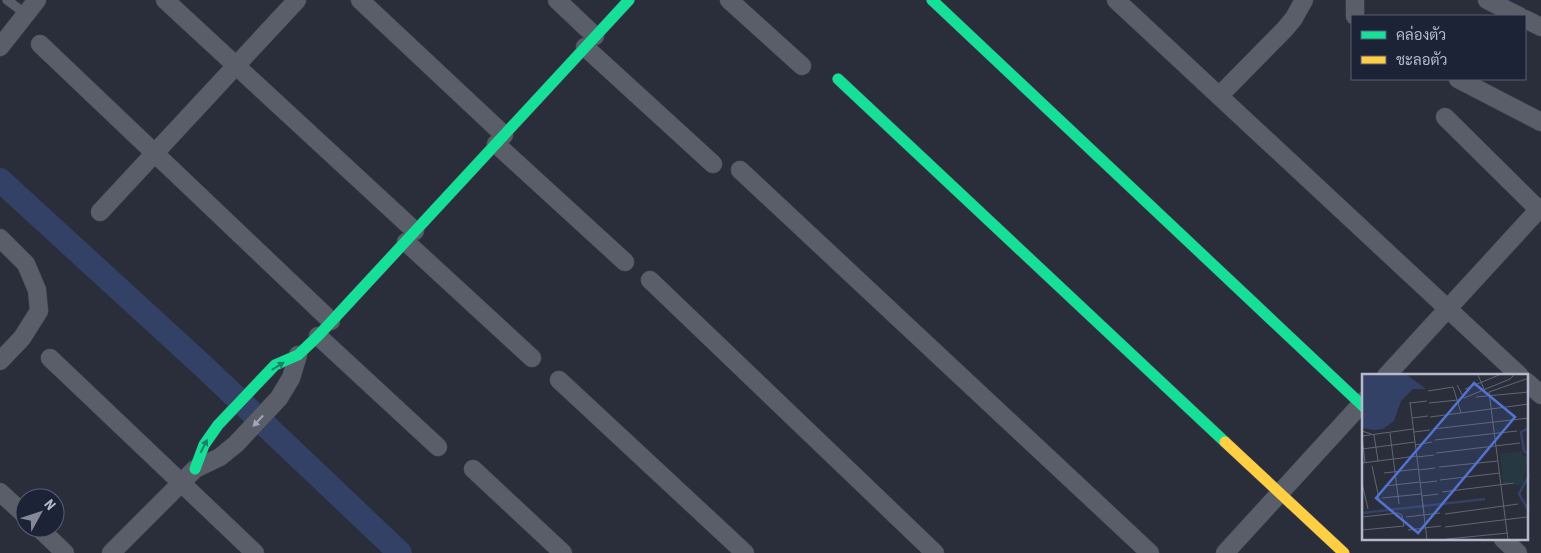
<svg xmlns="http://www.w3.org/2000/svg" width="1541" height="553" viewBox="0 0 1541 553" font-family="'Roboto Condensed',Sarabun,sans-serif">
<style>
.lines{fill:none;stroke-linecap:round;stroke-linejoin:round}
.canal{stroke:#344166;stroke-width:24}
.lane-casing{stroke:#464a54;stroke-width:10}
.street-casing{stroke:#464a54;stroke-width:19}
.fast-casing{stroke:#464a54;stroke-width:12}
.slow-casing{stroke:#464a54;stroke-width:12}
.lane{stroke:#5a5e68;stroke-width:9}
.street{stroke:#5a5e68;stroke-width:18}
.fast{stroke:#16e098;stroke-width:11}
.slow{stroke:#ffcf43;stroke-width:11}
.oneway{fill:#198267}
.oneway2{fill:#a2a7b8}
.inset-river{fill:none;stroke:#344166;stroke-width:2.5}
.inset-road{fill:none;stroke:#616675;stroke-width:1}
.view{fill:#5273d4;fill-opacity:0.15;stroke:#5273d4;stroke-width:2.5}
.inset-edge{fill:none;stroke:#b4b9cc;stroke-width:2.5}
</style>
<rect width="100%" height="100%" fill="#2a2e3b"/>
<g class="lines">
<polyline class="canal" points="0,180 202,365 400,553"/>
<defs>
<polyline id="lane" points="7,0 26,14"/>
<g id="street">
<polyline points="165,0 415,231"/>
<polyline points="360,0 504,135"/>
<polyline points="557,0 595,36"/>
<polyline points="729,0 802,66"/>
<polyline points="1116,0 1520,376"/>
<polyline points="1355,0 1355,16"/>
<polyline points="1487,0 1519,16"/>
<polyline points="1525,19 1541,27"/>
<polyline points="40,44 331,321"/>
<polyline points="0,47 37,0"/>
<polyline points="585,47 713,164"/>
<polyline points="1458,79 1541,122"/>
<polyline points="1219,96 1285,29 1294,18 1304,0"/>
<polyline points="1445,117 1541,212"/>
<polyline points="496,144 625,262"/>
<polyline points="740,170 1150,553"/>
<polyline points="100,212 297,0"/>
<polyline points="0,238 26,264 37,290 39,311 22,338 0,361"/>
<polyline points="406,242 532,358"/>
<polyline points="650,280 935,553"/>
<polyline points="318,336 438,447"/>
<polyline points="50,358 255,553"/>
<polyline points="1386,376 1541,207"/>
<polyline points="559,380 745,553"/>
<polyline points="1527,382 1541,395"/>
<polyline points="473,469 563,553"/>
<polyline points="0,492 25,515"/>
<polyline points="39,528 65,553"/>
<polyline points="1503,539 1518,553"/>
<polyline points="111,553 195,469 220,457 236,444 279,398 291,378 298,355"/>
<polyline points="1225,553 1364,401"/>
</g>
<g id="fast">
<polyline points="932,0 1364,407"/>
<polyline points="838,79 1225,442"/>
<polyline points="195,469 204,445 218,425 275,365 298,355 318,336 629,0"/>
</g>
<polyline id="slow" points="1225,442 1344,553"/>
</defs>
<use href="#lane" class="lane-casing"/>
<use href="#street" class="street-casing"/>
<use href="#fast" class="fast-casing"/>
<use href="#slow" class="slow-casing"/>
<use href="#lane" class="lane"/>
<use href="#street" class="street"/>
<use href="#fast" class="fast"/>
<use href="#slow" class="slow"/>
</g>
<defs><path id="oneway-solid" d="M-6-.8H1V-3.2L6.5 0L1 3.2V.8H-6Z" transform="scale(1.25)"/></defs>
<g class="oneway">
<use href="#oneway-solid" transform="translate(278 366) rotate(-32)"/>
<use href="#oneway-solid" transform="translate(204 446) rotate(-63)"/>
</g>
<use class="oneway2" href="#oneway-solid" transform="translate(258 421) rotate(133)"/>
<g transform="translate(1362 374)">
<rect width="166" height="166" fill="#2a2e3b"/>
<path d="M160,77l1,5 5,1 -5,27 -8,2 -1,-4 -11,2 -3,-30z" fill="#263842"/>
<path d="M0,1h45l19,14h-13l-12,12 -7,20 -11,8 -10,1 -11,-2z" fill="#344166"/>
<path class="inset-river" d="M167,54l-8,4 3,19 5,3M167,101l-10,19 10,17M0,139l123,-14"/>
<path class="inset-road" d="M116,1l6,14M95,11l7,13 46,-19 4,-4M103,15l34,-14M66,17l25,-4 8,26M114,23l53,-5M48,28l14,111M48,29l17,-2M67,29l29,-3M68,43l99,-13M50,44l16,-2M71,55l96,-11M0,57l12,4 4,26M52,58l16,-2M28,59l9,71M0,62l51,-7M0,63l3,25M73,66l82,-9M53,71l17,-3M0,75l53,-7M74,79l84,-10M55,83l17,-2M0,89l55,-7M10,92l8,37M77,93l59,-6M57,96l16,-2M22,99l34,-4M78,106l60,-7M0,109l6,26M58,109l17,-2M23,112l35,-4M80,118l72,-9M60,122l16,-2M20,124l39,-4M60,124l5,42M83,140l73,-10M0,143l36,-4 4,2 2,11 -42,4M44,143l34,-4M83,153l82,-10M46,156l33,-4M85,165l61,-6M146,166l-19,-148 40,-14"/>
<path class="view" d="M112,9l41,34 -97,116 -42,-35z"/>
<rect width="166" height="166" class="inset-edge"/>
</g>
<rect x="1351" y="15" width="175" height="65" fill="#1c2336" stroke="#595f72"/>
<rect x="1361" y="31" width="25" height="8" fill="#16e098" stroke="#595f72"/>
<text x="1396" y="40" font-size="15" fill="#b4b9cc">คล่องตัว</text>
<rect x="1361" y="56" width="25" height="8" fill="#ffcf43" stroke="#595f72"/>
<text x="1396" y="65" font-size="15" fill="#b4b9cc">ชะลอตัว</text>
<g transform="translate(40 513) rotate(50)"><circle r="24" fill="#1c2336" stroke="#595f72"/>
<path d="M0-4L9 19L0 12L-9 19Z" fill="#848899"/>
<text y="-8" font-size="14" font-weight="bold" text-anchor="middle" fill="#b4b9cc">N</text>
</g>
</svg>
